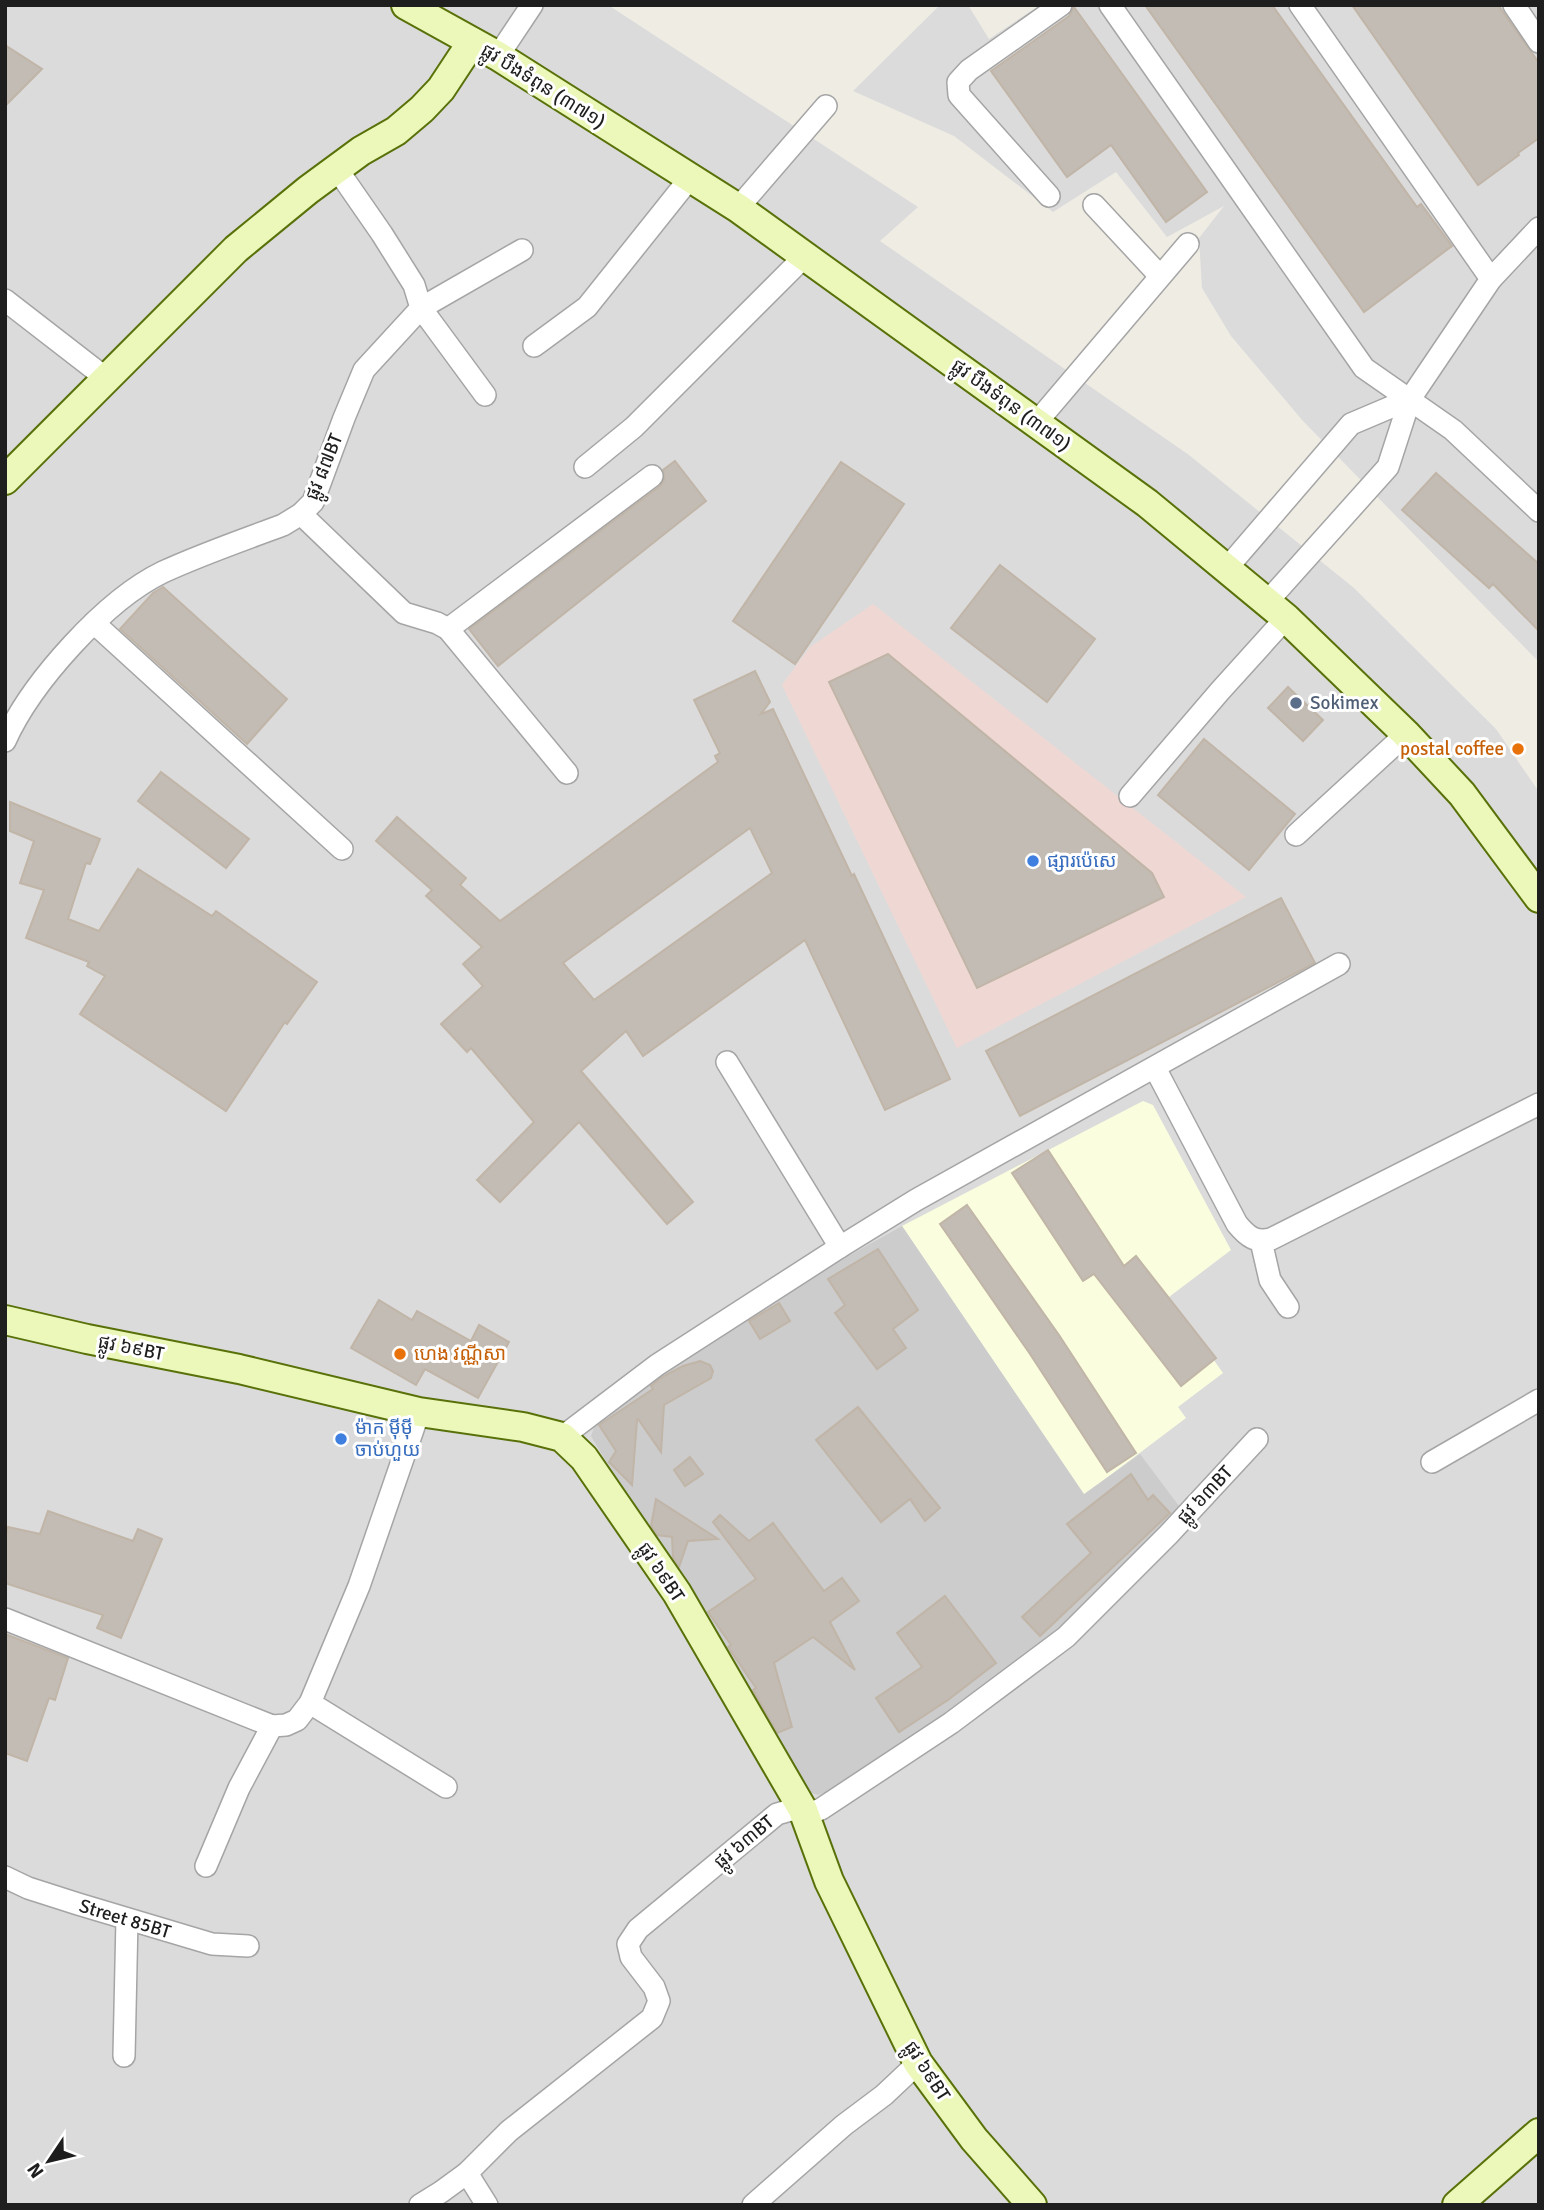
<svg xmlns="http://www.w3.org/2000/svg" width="1544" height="2210" viewBox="0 0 1544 2210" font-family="Signika,'Noto Sans Khmer',sans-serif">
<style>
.residential{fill:#dcdbdb}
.commercial{fill:#efd8d4}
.education{fill:#fafede}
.religious{fill:#ccc}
.building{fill:#c3bcb4;stroke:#c0b5a7;stroke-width:2;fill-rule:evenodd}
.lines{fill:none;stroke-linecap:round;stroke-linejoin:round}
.street-casing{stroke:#a5a5a5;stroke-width:24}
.secondary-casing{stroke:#587109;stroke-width:32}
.street{stroke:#fff;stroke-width:21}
.secondary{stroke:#ecf7ba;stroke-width:28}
.service-dot{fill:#5c6f8a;stroke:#fff;stroke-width:2.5}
.food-dot{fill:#e8710a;stroke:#fff;stroke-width:2.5}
.shop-dot{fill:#3f7fe0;stroke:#fff;stroke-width:2.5}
.labels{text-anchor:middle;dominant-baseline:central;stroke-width:6;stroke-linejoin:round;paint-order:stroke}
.street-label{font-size:19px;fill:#1e1e1e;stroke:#fff}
.service-label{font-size:19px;fill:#4e5e75;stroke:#fff;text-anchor:start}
.food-label{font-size:19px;fill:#c56008;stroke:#fff;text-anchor:end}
.shop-label{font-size:19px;fill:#366cbe;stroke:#fff;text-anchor:start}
</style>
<rect width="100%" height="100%" fill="#efece4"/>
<g class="residential">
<polygon points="5,5 608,5 918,207 880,241 1189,455 1354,588 1496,729 1539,792 1539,2205 5,2205"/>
<polygon points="940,5 968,5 989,39 1040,5 1539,5 1539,662 1303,421 1231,336 1202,288 1199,238 1224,206 1167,237 1116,172 1053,212 954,136 853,91"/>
</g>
<polygon class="commercial" points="873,604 1246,897 957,1048 782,685 810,647"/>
<polygon class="education" points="1143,1101 1153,1105 1231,1250 1169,1297 1223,1373 1178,1407 1186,1418 1084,1495 902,1226"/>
<polygon class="religious" points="902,1226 1084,1494 1140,1454 1182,1510 1068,1625 986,1689 835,1789 818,1795 800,1789 591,1436 597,1419 777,1296"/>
<g class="building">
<polygon points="1145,5 1272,5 1417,207 1421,204 1452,246 1364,312"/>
<polygon points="1352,5 1498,5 1539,63 1539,138 1518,153 1519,155 1478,185"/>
<polygon points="1074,7 1207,192 1166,222 1111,145 1067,177 991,71 1069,16"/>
<polygon points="5,45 42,69 5,106"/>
<polygon points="675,461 706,501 498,666 469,629 660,486 664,480 663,470"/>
<polygon points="841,462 904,504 795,664 733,621"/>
<polygon points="1436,473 1539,564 1539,631 1493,584 1489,588 1402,510"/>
<polygon points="1000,565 1095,639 1047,702 951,628"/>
<polygon points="163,587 287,699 247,744 120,629 153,593"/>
<polygon points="888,654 1152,873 1164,897 977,988 829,682"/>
<path d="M755,671l15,31 -9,12 12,-5 79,167 2,-2 96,205 -65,31 -80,-170 -162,116 -17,-25 -45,40 112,131 -26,22 -88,-102 -79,80 -23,-22 57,-58 -63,-74 -4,4 -26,-28 42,-38 -20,-22 19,-17 -56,-51 6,-6 -56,-49 21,-24 69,61 -6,7 40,36 218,-159 -3,-6 5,-3 -26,-53zM750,828l22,45 -178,127 -31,-37z"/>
<polygon points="1288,687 1323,720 1303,741 1268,708"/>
<polygon points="1204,739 1295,814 1249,870 1158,795"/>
<polygon points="161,772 249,839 226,868 138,801"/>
<polygon points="10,802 100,839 90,864 86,863 68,919 99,931 138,869 212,916 216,911 317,982 287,1024 285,1022 226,1111 80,1014 105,976 87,966 89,962 26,938 44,890 20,883 34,841 10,831"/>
<polygon points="1281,898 1315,963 1020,1116 986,1051"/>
<polygon points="1048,1150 1124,1266 1136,1256 1216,1358 1181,1386 1094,1274 1083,1281 1012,1173"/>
<polygon points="967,1205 1059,1335 1136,1453 1107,1472 1030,1354 940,1224"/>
<polygon points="878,1249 918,1310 893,1329 906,1348 877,1369 835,1313 845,1305 828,1279"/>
<polygon points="379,1300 412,1320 417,1311 471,1341 479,1325 509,1342 478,1398 425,1369 416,1385 351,1348"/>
<polygon points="779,1303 790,1321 760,1339 749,1321"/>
<polygon points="700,1361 710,1365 713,1371 711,1378 664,1405 661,1452 638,1419 637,1420 632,1485 609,1462 616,1451 599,1425 653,1389 651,1386 662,1377 683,1366"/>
<polygon points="858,1407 940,1508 925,1521 910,1499 881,1522 816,1440"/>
<polygon points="690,1457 703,1474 685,1486 674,1470"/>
<polygon points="1131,1474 1148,1500 1153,1495 1170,1513 1040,1636 1022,1617 1091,1553 1067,1524"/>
<polygon points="656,1499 718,1539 688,1541 679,1567 673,1558 672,1537 657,1535 651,1526"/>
<polygon points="48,1511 133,1541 138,1529 162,1539 121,1638 97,1628 103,1615 5,1583 5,1538 8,1527 40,1534"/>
<polygon points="720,1515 749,1541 773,1523 824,1591 842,1578 859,1601 830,1622 855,1670 813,1637 774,1663 792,1727 777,1733 753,1690 756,1688 728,1647 731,1645 708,1612 756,1579 713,1522"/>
<polygon points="945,1596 996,1663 948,1700 899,1732 876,1698 922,1667 897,1633"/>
<polygon points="5,1634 68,1658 55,1700 49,1698 27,1761 5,1753"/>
</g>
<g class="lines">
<defs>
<g id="street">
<polyline points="1110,5 1364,368 1453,430 1539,511"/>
<polyline points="1300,5 1491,279"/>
<polyline points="1514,5 1539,42"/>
<polyline points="498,56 532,5"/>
<polyline points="1049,196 959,95 958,82 969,70 1061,5"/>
<polyline points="1094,205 1160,276"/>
<polyline points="738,208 826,106"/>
<polyline points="5,300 107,379"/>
<polyline points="534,346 587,307 690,178"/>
<polyline points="485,395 421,308 522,250"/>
<polyline points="1036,423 1188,244"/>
<polyline points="585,467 634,427 805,256"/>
<polyline points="301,514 404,613 437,623 448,629 567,773"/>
<polyline points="1227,568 1351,424 1410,399"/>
<polyline points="1267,602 1388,467 1410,399 1491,279 1539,228"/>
<polyline points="94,623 342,849"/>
<polyline points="448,629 652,476"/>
<path d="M5,741c26,-58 100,-141 158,-169 39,-18 80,-32 120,-47l18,-11 12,-12 31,-84 20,-48 57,-62 -7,-23 -32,-51 -45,-65"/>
<polyline points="1130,796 1220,691 1286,618"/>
<polyline points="1296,835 1406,734"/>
<polyline points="727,1062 840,1247"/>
<path d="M1155,1068l82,156c10,12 18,19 34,15l268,-135"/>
<polyline points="1261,1241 1270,1280 1288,1307"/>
<polyline points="562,1437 657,1365 840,1247 916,1200 1339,964"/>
<polyline points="1432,1462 1539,1400"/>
<polyline points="5,1619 272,1726 286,1725 297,1720 310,1703 359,1586 419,1412"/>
<polyline points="310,1703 446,1787"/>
<polyline points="206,1866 239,1788 272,1726"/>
<polyline points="5,1877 28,1888 78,1904 212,1944 248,1946"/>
<polyline points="124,2056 127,1919"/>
<polyline points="467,2173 487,2205"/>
<polyline points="420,2205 441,2192 467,2173 509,2131 652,2018 659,2001 654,1987 631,1957 628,1944 638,1929 777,1814 791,1810 813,1812 821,1809 951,1723 1066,1637 1168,1535 1257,1439"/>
<polyline points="753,2205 844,2125 884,2095 918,2063"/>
</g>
<g id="secondary">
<polyline points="406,5 498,56 738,208 1147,503 1286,618 1406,734 1462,794 1539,898"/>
<polyline points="5,480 236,249 308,190 361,151 396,131 422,109 441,89 472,42"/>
<polyline points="5,1320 87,1339 239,1369 419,1412 523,1427 562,1437 584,1458 677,1593 803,1810 829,1881 918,2063 974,2139 1032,2205"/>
<polyline points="1457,2205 1539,2133"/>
</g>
</defs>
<use href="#street" class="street-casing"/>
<use href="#secondary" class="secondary-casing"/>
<use href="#street" class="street"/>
<use href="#secondary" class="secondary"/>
</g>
<circle class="service-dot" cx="1296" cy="703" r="7"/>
<g class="food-dot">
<circle cx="1518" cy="749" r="7"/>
<circle cx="400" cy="1354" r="7"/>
</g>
<g class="shop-dot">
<circle cx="1033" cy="861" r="7"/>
<circle cx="341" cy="1439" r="7"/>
</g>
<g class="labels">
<g class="street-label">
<text transform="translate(543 86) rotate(32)">ផ្លូវ បឹងទំពុន (៣៧១)</text>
<text transform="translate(1011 405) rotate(36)">ផ្លូវ បឹងទំពុន (៣៧១)</text>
<text transform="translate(324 467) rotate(-68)">ផ្លូវ ៨៧BT</text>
<text transform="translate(131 1348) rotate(11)">ផ្លូវ ៦៩BT</text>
<text transform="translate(1205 1495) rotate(-47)">ផ្លូវ ៦៣BT</text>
<text transform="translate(661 1572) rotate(56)">ផ្លូវ ៦៩BT</text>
<text transform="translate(744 1842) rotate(-40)">ផ្លូវ ៦៣BT</text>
<text transform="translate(125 1919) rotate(17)">Street 85BT</text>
<text transform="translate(927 2071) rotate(57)">ផ្លូវ ៦៩BT</text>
</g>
<g class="service-label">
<text x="1310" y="703">Sokimex</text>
</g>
<g class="food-label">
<text x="1504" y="749">postal coffee</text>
<text x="414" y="1354" text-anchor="start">ហេង វណ្ណីសា</text>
</g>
<g class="shop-label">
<text x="1047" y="861">ផ្សារប៉េសេ</text>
<text x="355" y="1428">ម៉ាក ម៉ីម៉ី<tspan x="355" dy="22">ចាប់ហួយ</tspan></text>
</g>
</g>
<rect width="1544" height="2210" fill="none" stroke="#1e1e1e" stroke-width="14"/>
<g transform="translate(49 2161) rotate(235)" stroke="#ffffff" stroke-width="5" paint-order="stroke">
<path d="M0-5L12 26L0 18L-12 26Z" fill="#1e1e1e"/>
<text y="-10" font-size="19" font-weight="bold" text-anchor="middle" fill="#1e1e1e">N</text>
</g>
</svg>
